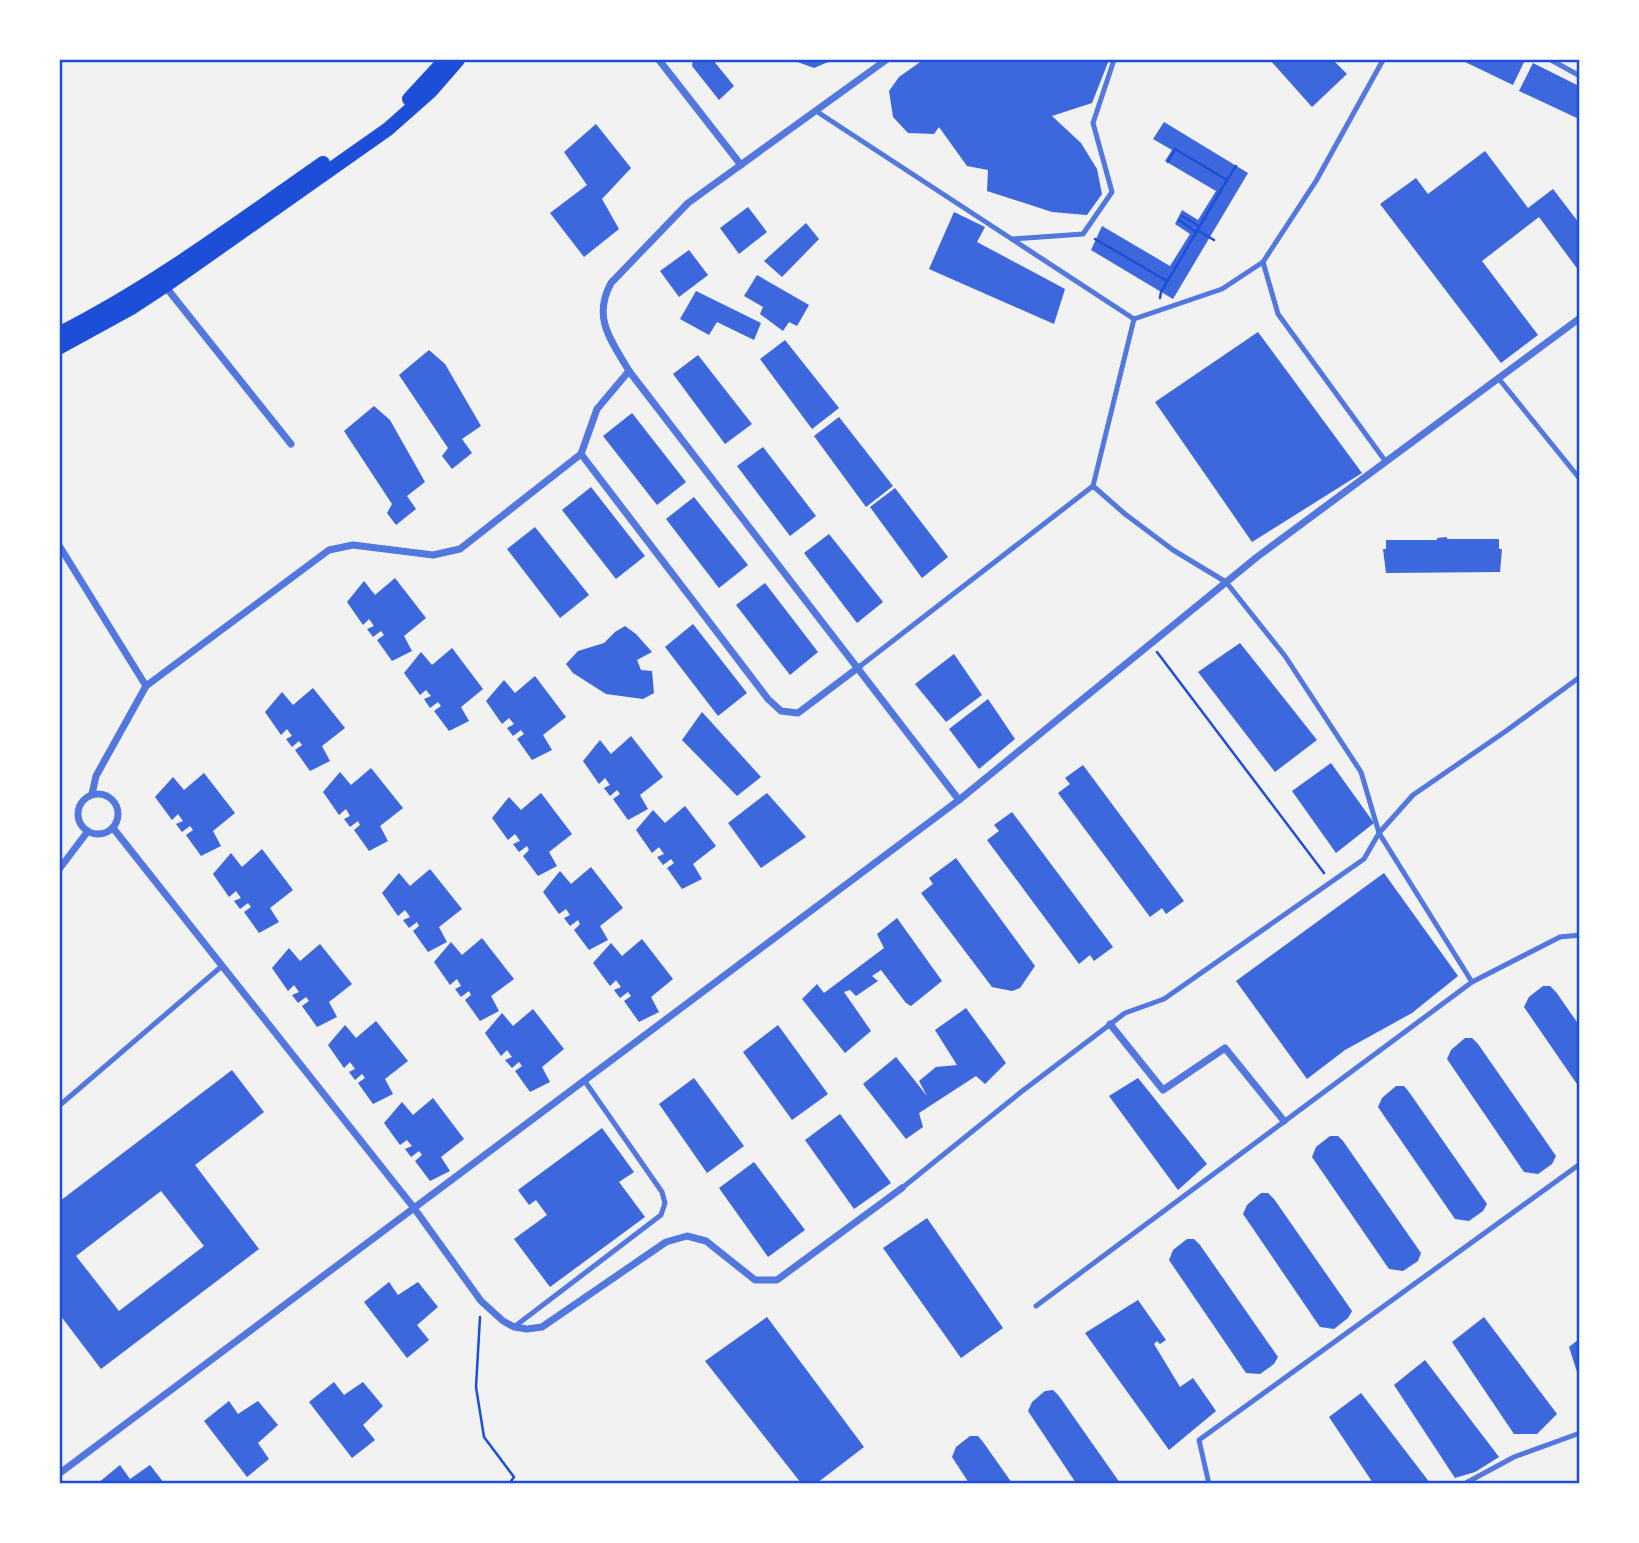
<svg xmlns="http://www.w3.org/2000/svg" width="1639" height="1543" viewBox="0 0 1639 1543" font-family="Poppins,sans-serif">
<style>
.building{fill:#3d67dc;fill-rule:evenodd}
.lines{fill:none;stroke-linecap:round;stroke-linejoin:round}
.path{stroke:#1d4ed8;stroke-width:2.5}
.service{stroke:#5277de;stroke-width:5}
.minor{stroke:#5277de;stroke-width:7}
.secondary{stroke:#1d4ed8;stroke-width:14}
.neatline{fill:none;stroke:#1d4ed8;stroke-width:2.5}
</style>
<rect width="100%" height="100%" fill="#f2f2f2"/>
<g class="building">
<polygon points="693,60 713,60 734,86 719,100 692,66"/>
<polygon points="792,60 833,60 814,68"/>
<polygon points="923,60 1109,60 1092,103 1052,116 1081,143 1097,169 1102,194 1087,215 1052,212 987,191 988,170 967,166 939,127 934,134 908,133 893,117 889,91 899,77"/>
<polygon points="1270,60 1333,60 1347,74 1312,107"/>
<polygon points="1461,60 1525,60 1513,85"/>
<polygon points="1533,63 1579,86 1579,119 1519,91"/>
<polygon points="1164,122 1248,173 1173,299 1091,250 1102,226 1170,266 1190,234 1175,224 1182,210 1198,220 1216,191 1165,161 1172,150 1153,139"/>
<polygon points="596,124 631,168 602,199 619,229 584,257 550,213 587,185 564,152"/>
<polygon points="1485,151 1528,208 1553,189 1579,223 1579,271 1539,217 1482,261 1538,335 1501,363 1380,204 1416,178 1428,194"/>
<polygon points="748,207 767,232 739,254 720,228"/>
<polygon points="954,212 985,227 977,242 1065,289 1054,324 929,269"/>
<polygon points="806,223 819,239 782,277 764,261"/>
<polygon points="689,250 708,275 679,297 660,271"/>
<polygon points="757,275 809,305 797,326 789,322 783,331 760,314 763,307 744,296"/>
<polygon points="696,291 761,323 754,340 717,322 709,335 680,319"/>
<polygon points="1258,332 1362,473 1252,542 1155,402"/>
<polygon points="785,340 839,408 812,429 760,359"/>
<polygon points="429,350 445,364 481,426 462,439 472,453 452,469 442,456 448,448 399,375"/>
<polygon points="698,355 752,424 725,444 673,374"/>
<polygon points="374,406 390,420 425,482 407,496 416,509 396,525 387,513 392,504 344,431"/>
<polygon points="632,413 686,482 657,505 603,436"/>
<polygon points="839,417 893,486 866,507 814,436"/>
<polygon points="763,447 816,516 790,536 737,466"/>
<polygon points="591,487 645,556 616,579 562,510"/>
<polygon points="895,488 948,557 922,578 870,507"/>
<polygon points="694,497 748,565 719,588 666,519"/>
<polygon points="535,527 589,595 560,618 507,549"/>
<polygon points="829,534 883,602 857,623 804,553"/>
<polygon points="1447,537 1447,539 1499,539 1499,549 1502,549 1500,572 1386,573 1383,549 1386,549 1386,540 1437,540 1437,538"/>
<polygon points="395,578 426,618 404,636 412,651 392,661 377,640 384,635 381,631 373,637 367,629 374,626 369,619 363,625 347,602 364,581 375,595"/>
<polygon points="765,583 818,652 790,675 736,605"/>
<polygon points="693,624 747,693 718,716 665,647"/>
<polygon points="625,626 636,634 652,652 637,660 641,670 652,671 654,693 643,699 606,694 573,673 566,664 578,651 604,643 615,632"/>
<polygon points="1240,643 1317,740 1275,772 1198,672"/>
<polygon points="452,648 483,689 461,707 469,721 449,731 434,711 441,706 438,702 430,708 424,699 431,696 426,690 420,695 404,673 421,652 432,665"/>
<polygon points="954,654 982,695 946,722 915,684"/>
<polygon points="535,676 566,717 543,735 552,750 532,760 517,739 524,734 521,730 513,736 507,728 514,724 509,718 502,724 486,701 504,680 515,693"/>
<polygon points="313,688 345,728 322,746 330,761 310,771 295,750 302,745 299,741 292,747 286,739 292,736 287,729 281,735 265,712 282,692 293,705"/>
<polygon points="988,699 1015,739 979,769 949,729"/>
<polygon points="702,712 761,777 737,796 682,740"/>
<polygon points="631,736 663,777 640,795 648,809 628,820 613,799 620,794 617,790 610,796 604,788 610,785 605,778 599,784 583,761 600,740 611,754"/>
<polygon points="1331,763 1374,823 1336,853 1292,791"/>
<polygon points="1083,765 1184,901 1166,914 1162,908 1150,917 1058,793 1070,784 1065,778"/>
<polygon points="371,768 403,808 380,826 388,841 369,851 354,830 360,825 358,821 350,827 344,819 350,816 346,809 339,815 323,792 340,772 351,785"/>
<polygon points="204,773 235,813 213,831 221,846 201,856 186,835 193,830 190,826 182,832 176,824 183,821 178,814 172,820 155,797 173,777 184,790"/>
<polygon points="541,793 572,834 549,852 557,866 538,876 523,856 529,850 527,846 519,852 513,844 520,841 515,834 508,840 492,818 509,797 521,810"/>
<polygon points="767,793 806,837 761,868 728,823"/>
<polygon points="685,806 716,846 693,864 702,879 682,889 667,868 674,863 671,859 663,865 657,857 664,854 659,847 652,853 636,830 653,810 665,823"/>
<polygon points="1012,812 1113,947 1094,961 1090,955 1079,964 987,840 999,831 994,825"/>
<polygon points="262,849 293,890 270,908 279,922 259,933 244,912 251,907 248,903 240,909 234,901 241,898 236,891 229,897 213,874 231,853 242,867"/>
<polygon points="956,858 1035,966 1020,988 1012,991 992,987 921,893 933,884 929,878"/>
<polygon points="591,867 623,908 600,926 608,940 589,950 574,930 580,924 578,920 570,926 564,918 570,915 566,909 559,914 543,892 560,871 571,884"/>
<polygon points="430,869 462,909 439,927 447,942 428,952 413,931 419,926 417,922 409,928 403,920 410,917 405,910 398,916 382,893 399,873 410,886"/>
<polygon points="1384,873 1458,976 1412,1013 1345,1050 1307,1079 1236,981"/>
<polygon points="897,918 942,981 911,1006 906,1003 881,970 872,976 878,981 856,996 850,990 844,992 871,1031 845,1053 802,999 817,984 824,993 884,948 877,934"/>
<polygon points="482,938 514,979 491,996 499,1011 480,1021 465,1000 471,995 469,991 461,997 455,989 461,986 457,979 450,985 434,962 451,942 462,955"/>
<polygon points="642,939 673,979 651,997 659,1012 639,1022 624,1001 631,996 628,992 620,998 614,990 621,987 616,980 610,986 593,963 611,943 622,956"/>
<polygon points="320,944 352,984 329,1002 337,1017 317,1027 302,1006 309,1001 306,997 298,1003 292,995 299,992 294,985 288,991 272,968 289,948 300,961"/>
<polygon points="1543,986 1550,986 1556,992 1579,1025 1579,1087 1524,1007 1529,997"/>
<polygon points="966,1008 1006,1063 985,1084 976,1076 919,1113 923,1127 906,1139 863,1084 896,1057 927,1096 919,1081 936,1067 957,1065 935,1030"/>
<polygon points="533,1009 564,1049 542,1067 550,1082 530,1092 515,1071 522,1066 519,1062 512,1068 505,1060 512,1057 507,1050 501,1056 485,1033 502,1013 513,1026"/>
<polygon points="376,1021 408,1061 385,1079 393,1094 373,1104 358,1083 365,1078 362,1074 355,1080 349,1072 355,1069 350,1062 344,1068 328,1045 345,1025 356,1038"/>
<polygon points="778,1025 828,1094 792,1120 743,1052"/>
<polygon points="1465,1038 1472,1038 1478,1044 1556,1156 1552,1164 1538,1174 1524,1172 1447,1059 1451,1050"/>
<path d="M232,1070l32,42 -69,53 64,84 -158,120 -41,-54v-114zM161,1191l43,55 -85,65 -43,-55z"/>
<polygon points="694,1078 744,1146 707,1173 659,1104"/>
<polygon points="1138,1078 1207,1164 1178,1190 1109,1096"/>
<polygon points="1396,1086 1404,1086 1409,1092 1487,1204 1483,1211 1469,1221 1455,1219 1378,1107 1382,1098"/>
<polygon points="433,1098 464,1139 441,1157 450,1171 430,1181 415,1161 422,1155 419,1151 411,1157 405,1149 412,1146 407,1140 400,1145 384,1123 402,1102 413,1115"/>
<polygon points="840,1114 891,1183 854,1209 805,1140"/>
<polygon points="602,1128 634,1172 619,1182 645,1217 550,1287 514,1239 547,1215 536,1200 529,1205 518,1190"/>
<polygon points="1330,1136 1338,1136 1343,1141 1421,1253 1418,1261 1403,1271 1389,1269 1312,1157 1316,1147"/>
<polygon points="754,1162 805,1230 768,1257 719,1188"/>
<polygon points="1261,1193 1268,1193 1274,1199 1352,1311 1348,1318 1334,1329 1320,1327 1243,1214 1247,1205"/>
<polygon points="927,1218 1003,1328 961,1358 883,1248"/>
<polygon points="1187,1239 1194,1239 1200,1245 1278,1357 1274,1364 1260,1374 1246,1373 1169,1260 1173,1250"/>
<polygon points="389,1282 398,1295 418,1282 438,1307 417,1325 429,1340 407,1358 364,1302"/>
<polygon points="1138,1300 1166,1340 1160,1344 1157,1341 1154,1344 1180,1387 1193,1378 1216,1411 1169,1450 1085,1333"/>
<polygon points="767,1317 864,1447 817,1483 801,1483 705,1361"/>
<polygon points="1484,1317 1557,1414 1537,1434 1514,1434 1452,1342"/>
<polygon points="1579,1339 1579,1378 1569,1347"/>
<polygon points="1425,1360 1499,1457 1475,1472 1455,1478 1394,1385"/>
<polygon points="334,1382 344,1395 363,1382 383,1406 363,1425 375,1440 352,1458 309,1402"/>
<polygon points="1053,1390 1059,1396 1120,1483 1076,1483 1028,1411 1032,1402 1045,1391"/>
<polygon points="1361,1393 1430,1483 1373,1483 1329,1417"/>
<polygon points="229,1401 238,1414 258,1401 278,1425 258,1443 269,1459 247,1477 204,1421"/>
<polygon points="970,1436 978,1436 983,1442 1012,1483 969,1483 952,1457 956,1447"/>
<polygon points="120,1465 130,1479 150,1465 164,1483 98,1483"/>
</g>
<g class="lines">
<g class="path">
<polyline points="1168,162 1175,149 1227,180 1236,166"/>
<polyline points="1182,216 1199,226"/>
<polyline points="1179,220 1196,232"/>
<polyline points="1197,230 1214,240"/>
<polyline points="1095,239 1167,281"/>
<polyline points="1160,298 1161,292 1227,180"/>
<polyline points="1157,652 1324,873"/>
<polyline points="480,1317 476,1387 484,1437 514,1477 509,1484"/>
</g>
<g class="service">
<polyline points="1551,60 1580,76"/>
<polyline points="816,111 1134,319"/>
<polyline points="1012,239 1083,234 1112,192 1093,123 1114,60"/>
<polyline points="1263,262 1278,314 1386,462"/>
<polyline points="1134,319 1222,289 1263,262 1316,181 1383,60"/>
<polyline points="1499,379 1580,479"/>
<polyline points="1093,486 1134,319"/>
<polyline points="859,667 1093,486 1125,514 1173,550 1226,582 1285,656 1361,772 1379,833 1364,859 1164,999 1125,1013 1021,1092 902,1188"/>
<polyline points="1472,982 1560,937 1580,935"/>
<polyline points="60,1105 222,966"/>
<polyline points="1036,1306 1472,982 1379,833 1413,795 1506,731 1580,677"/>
<polyline points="514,1327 661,1215 665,1203 662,1192 584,1080"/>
<polyline points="1209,1484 1199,1440 1580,1164"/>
<polyline points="1464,1484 1514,1457 1580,1433"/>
</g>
<g class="minor">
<polyline points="659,60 741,165"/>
<path d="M886,60l-198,143 -77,80c-19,35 0,57 18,88l330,429 298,-243 323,-239"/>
<polyline points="165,286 291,444"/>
<polyline points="581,454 768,699 781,711 798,713 859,667"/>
<polyline points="60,547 146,686"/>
<circle cx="98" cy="814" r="20"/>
<polyline points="92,794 96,776 146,686 329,550 353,545 433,555 460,549 581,454 597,409 629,371"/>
<polyline points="113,828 414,1208 481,1301 503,1321 514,1327 527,1329 542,1327 666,1242 687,1236 706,1241 755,1280 777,1280 902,1188"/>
<polyline points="60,868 88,831"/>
<polyline points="1110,1024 1163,1090 1225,1048 1284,1121"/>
<polyline points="60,1473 959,800"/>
</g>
<g class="secondary">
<polyline points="409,99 445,60"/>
<path d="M60,333c93,-47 177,-110 263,-170"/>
<polyline points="60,347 133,307 165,286 388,129 431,91 458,60"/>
</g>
</g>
<rect width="1639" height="1543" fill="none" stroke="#ffffff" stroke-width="122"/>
<rect x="61" y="61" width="1517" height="1421" class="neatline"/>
</svg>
